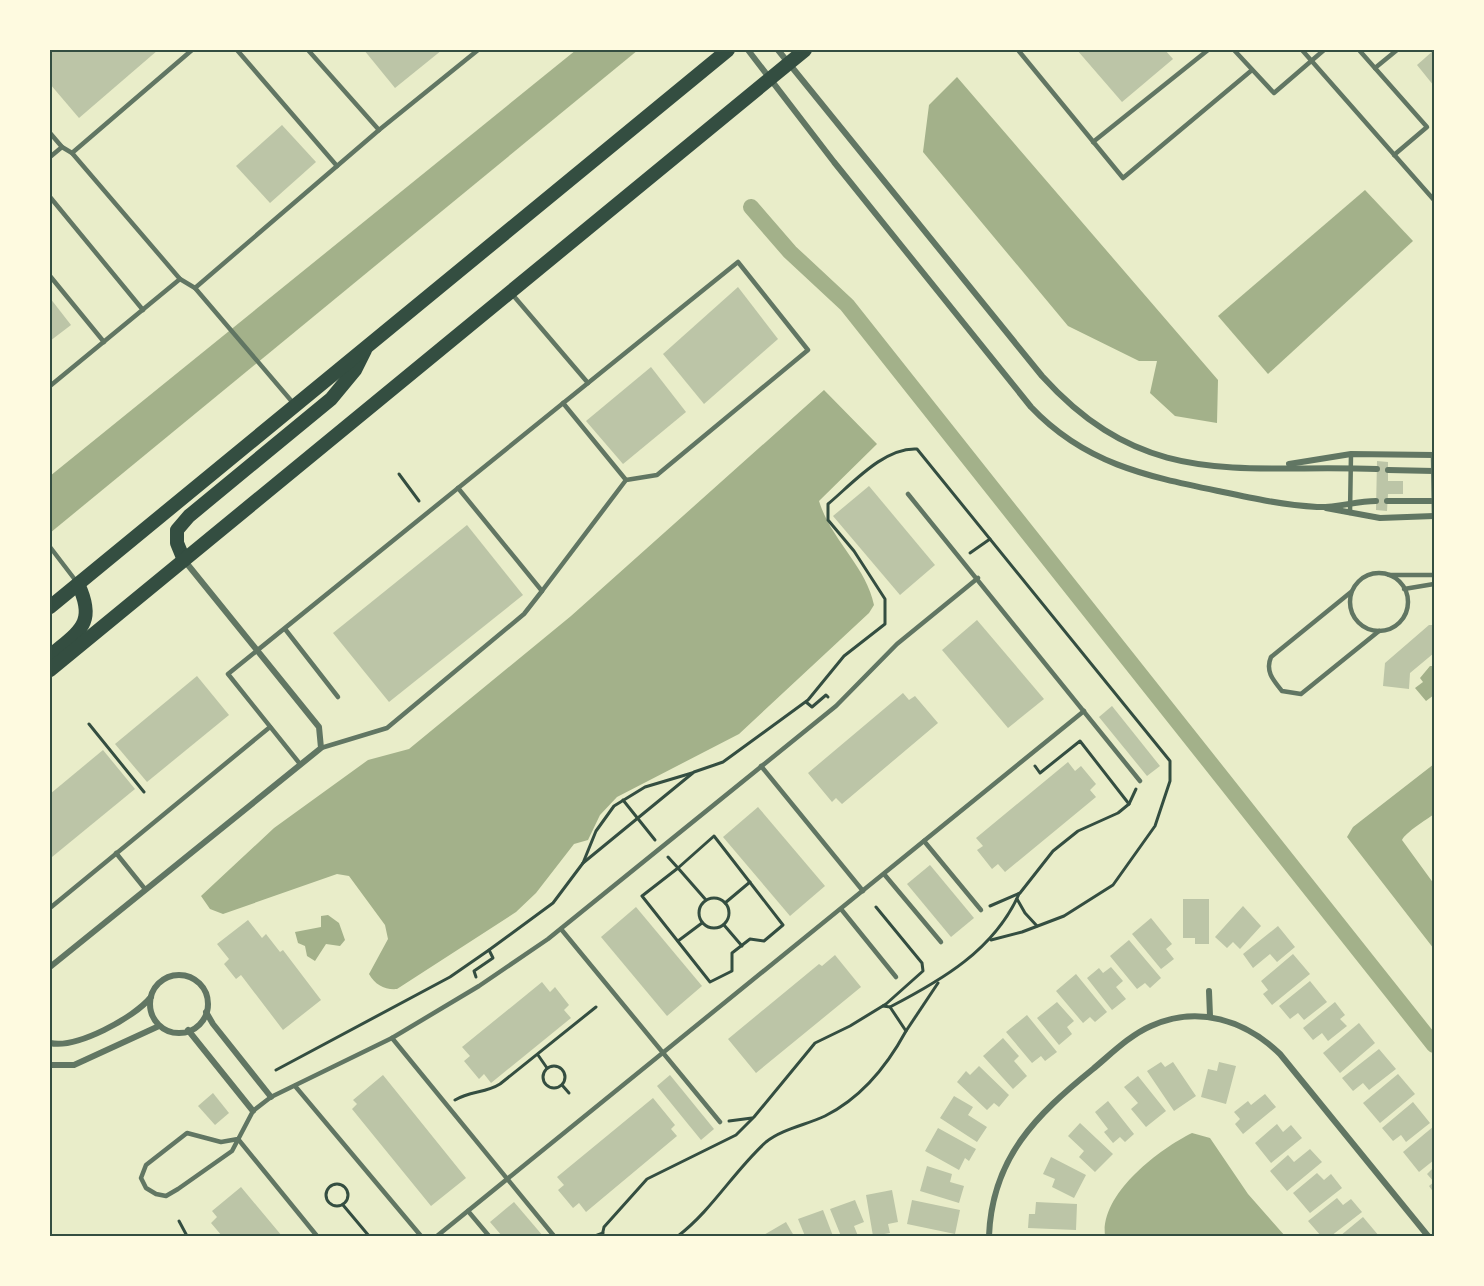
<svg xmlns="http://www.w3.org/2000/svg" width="1484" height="1286" viewBox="0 0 1484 1286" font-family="'Golos Text',sans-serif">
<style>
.water{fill:#a3b18a}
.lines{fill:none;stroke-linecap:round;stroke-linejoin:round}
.canal{stroke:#a3b18a;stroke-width:16}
.building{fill:#bcc5a7}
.path{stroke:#344e41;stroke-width:3}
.service{stroke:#617663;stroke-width:4.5}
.minor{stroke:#617663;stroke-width:6}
.primary{stroke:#344e41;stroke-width:14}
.neatline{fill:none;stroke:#344e41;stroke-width:2}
</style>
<rect width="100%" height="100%" fill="#e9edc9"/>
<g class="water">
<polygon points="576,50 638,50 50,533 50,476"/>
<polygon points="957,77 1218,380 1217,423 1175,416 1150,393 1157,361 1139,361 1068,326 923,152 929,105"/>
<polygon points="1365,190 1413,241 1268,374 1218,316"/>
<path d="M824,390l53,54 -58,57c12,39 47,65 55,104l-5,8 -130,121 -122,63 -17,18 -12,25 -14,4 -38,49 -20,19 -119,77c-12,1 -22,-4 -28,-15l19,-35 -3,-14 -36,-49 -12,-2 -114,40 -13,-5 -9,-13 73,-68 94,-68 41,-11 162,-133z"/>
<polygon points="1430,666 1434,666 1434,695 1426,701 1415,688 1423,682 1420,678"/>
<path d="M1434,764v50c-8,6 -28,18 -32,26l32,44v65l-87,-112 6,-10z"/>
<polygon points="328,915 339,923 345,940 340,946 326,944 315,961 307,956 305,946 298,943 295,932 321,927 321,916"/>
<path d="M1192,1133l18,5 38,56 37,42h-180c-5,-42 53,-86 87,-103z"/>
</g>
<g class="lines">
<polyline class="canal" points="751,207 790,252 847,305 1434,1045"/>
</g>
<g class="building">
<polygon points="50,50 158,50 79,118 50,84"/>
<polygon points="364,50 442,50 395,88"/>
<polygon points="1077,50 1165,50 1173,59 1122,102"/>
<polygon points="1434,50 1434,86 1417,65"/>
<polygon points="282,125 316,162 270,203 236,166"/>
<polygon points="738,287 778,339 704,404 663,354"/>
<polygon points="50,298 71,325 50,341"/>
<polygon points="651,367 686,412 623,464 586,421"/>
<polygon points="1377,461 1388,462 1388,481 1403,481 1403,494 1388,494 1387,511 1376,510"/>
<polygon points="869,486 935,565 900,595 833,516"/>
<polygon points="467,525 523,595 389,702 333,633"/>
<polygon points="977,620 1044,699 1008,728 942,650"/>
<polygon points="1429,625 1434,625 1434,653 1410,673 1409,689 1383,686 1385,663"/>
<polygon points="197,676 229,715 147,782 115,744"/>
<polygon points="903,693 909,700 915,696 938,723 842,804 836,798 832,802 808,773"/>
<polygon points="1112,706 1160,766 1147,776 1099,717"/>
<polygon points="103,750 135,789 52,857 50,853 50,794"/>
<polygon points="1068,762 1075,771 1081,766 1096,784 1090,790 1096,797 1005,872 998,864 992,869 977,850 983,846 976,838"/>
<polygon points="758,807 825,886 790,916 723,837"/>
<polygon points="930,865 974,918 951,937 907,884"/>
<polygon points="1183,899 1209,899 1209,944 1195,944 1195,938 1183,938"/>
<polygon points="1243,906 1261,926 1240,949 1233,942 1227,948 1215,937"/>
<polygon points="636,907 702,986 667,1016 601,937"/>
<polygon points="1151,918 1172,944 1166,949 1174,959 1161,969 1132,934"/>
<polygon points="248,920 262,938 266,934 280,952 283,950 321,1000 283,1030 241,975 236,979 224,964 229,959 217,944"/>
<polygon points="1278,926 1295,947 1277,962 1270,954 1253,968 1243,954"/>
<polygon points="1129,940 1161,978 1150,988 1145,983 1137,989 1110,956"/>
<polygon points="1293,954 1310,974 1272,1005 1263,994 1268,990 1261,981"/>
<polygon points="835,955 861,987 756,1073 728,1039 819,964 822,966"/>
<polygon points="1111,967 1123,981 1116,987 1126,999 1112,1010 1087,978 1099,968 1103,973"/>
<polygon points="1076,974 1107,1012 1095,1022 1090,1017 1083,1023 1056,991"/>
<polygon points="1310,981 1327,1002 1304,1020 1298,1013 1290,1019 1279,1006"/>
<polygon points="542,982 550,992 555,987 569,1005 564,1010 571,1018 491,1083 484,1074 479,1079 464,1061 470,1056 462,1047"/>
<polygon points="1057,1002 1074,1021 1067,1027 1072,1034 1059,1045 1037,1018"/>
<polygon points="1335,1002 1345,1015 1340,1019 1347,1026 1328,1041 1322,1033 1313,1040 1303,1028"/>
<polygon points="1027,1015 1057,1052 1045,1061 1041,1056 1032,1063 1006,1032"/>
<polygon points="1359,1023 1375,1043 1340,1073 1323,1053"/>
<polygon points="1003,1038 1019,1056 1014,1061 1027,1076 1013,1089 983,1056"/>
<polygon points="1379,1049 1396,1069 1369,1090 1363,1083 1353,1091 1342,1078"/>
<polygon points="1161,1062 1165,1067 1173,1062 1196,1096 1174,1111 1147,1071"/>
<polygon points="1219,1062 1236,1066 1226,1104 1201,1097 1208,1069 1217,1071"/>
<polygon points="979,1066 1009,1095 999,1107 994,1103 987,1110 957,1082 966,1071 970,1075"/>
<polygon points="1398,1074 1415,1094 1380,1123 1363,1103"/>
<polygon points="383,1075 466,1178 431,1206 352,1109 357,1104 353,1100"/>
<polygon points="670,1075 714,1129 701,1140 657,1086"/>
<polygon points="1138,1076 1166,1111 1146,1127 1131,1109 1138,1103 1124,1087"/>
<polygon points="213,1093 229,1113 215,1125 198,1106"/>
<polygon points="1265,1094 1276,1107 1243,1134 1235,1124 1240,1119 1234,1112 1248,1101 1251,1105"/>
<polygon points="954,1096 973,1107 968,1115 987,1127 977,1142 940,1118"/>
<polygon points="653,1098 675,1125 671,1129 677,1136 586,1212 579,1203 573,1208 558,1190 564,1185 557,1177"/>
<polygon points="1108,1101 1134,1134 1125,1142 1120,1137 1113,1143 1104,1132 1108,1129 1095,1112"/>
<polygon points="1413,1102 1430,1123 1406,1142 1401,1135 1393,1141 1382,1128"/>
<polygon points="1080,1123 1113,1154 1095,1172 1079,1157 1084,1151 1068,1136"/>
<polygon points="1277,1124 1283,1132 1291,1125 1302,1138 1271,1163 1255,1143"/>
<polygon points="1434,1126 1434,1160 1419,1172 1403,1152"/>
<polygon points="938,1128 976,1149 969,1161 965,1158 959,1170 925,1151"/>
<polygon points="1310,1149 1322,1162 1287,1191 1270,1171 1288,1155 1294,1162"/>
<polygon points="1051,1157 1086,1175 1074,1198 1052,1187 1055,1179 1043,1174"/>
<polygon points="927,1166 952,1174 950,1182 964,1186 959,1203 920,1191"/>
<polygon points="1434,1167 1434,1193 1429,1186 1434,1182 1427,1174"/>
<polygon points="1317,1173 1324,1180 1331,1174 1342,1188 1310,1213 1293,1193"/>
<polygon points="241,1187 282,1236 222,1236 211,1223 217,1217 212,1211"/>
<polygon points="892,1190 898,1222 888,1224 890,1233 873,1236 866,1195"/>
<polygon points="1337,1198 1343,1205 1351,1199 1362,1212 1331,1236 1321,1236 1308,1221"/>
<polygon points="855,1200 864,1222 854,1226 858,1236 841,1236 830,1209"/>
<polygon points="912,1200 960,1210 955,1234 907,1224"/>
<polygon points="514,1202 543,1236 502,1236 490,1222"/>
<polygon points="1036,1202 1077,1204 1076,1230 1028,1228 1029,1214 1035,1214"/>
<polygon points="823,1210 833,1236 805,1236 798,1219"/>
<polygon points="1363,1217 1379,1236 1340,1236"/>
<polygon points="786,1222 794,1236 762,1236"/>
</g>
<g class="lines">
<g class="path">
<polyline points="399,474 419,501"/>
<polyline points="970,553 990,539"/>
<polyline points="806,702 812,707 826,695 828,697"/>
<polyline points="89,724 144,792"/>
<polyline points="623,800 655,840"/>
<polyline points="1129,804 1136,789"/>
<polyline points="668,857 678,868 642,896 710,982 732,971 732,953 750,939 764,941 783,925 714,836 678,868 706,900"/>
<path d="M583,863l111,-91 29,-10 85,-62 36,-44 41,-32v-25l-31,-48 -26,-31v-16c24,-20 56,-57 89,-55l253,312v20l-15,45 -42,59 -49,31 -42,16 -31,8"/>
<circle cx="714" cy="913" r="15"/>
<polyline points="1017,899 1025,913 1037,926"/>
<polyline points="725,903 750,882"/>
<polyline points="990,906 1020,893 1053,851 1078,831 1118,813 1129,804 1080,741 1040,773 1035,766"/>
<polyline points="724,925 742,946"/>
<polyline points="678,941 702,923"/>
<polyline points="476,977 474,971 493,958 489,950"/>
<path d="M883,1006l7,1c52,-27 104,-57 129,-113"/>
<polyline points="906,1031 938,983"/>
<polyline points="538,1055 547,1068"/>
<circle cx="554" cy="1077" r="11"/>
<polyline points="276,1070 450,977 489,950 553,903 583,863 596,831 614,806 645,787 692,773"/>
<polyline points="562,1085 569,1093"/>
<path d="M455,1100c15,-9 31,-7 45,-16l96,-77"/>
<polyline points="729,1121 752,1118"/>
<circle cx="337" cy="1195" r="11"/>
<polyline points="343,1205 369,1236"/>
<polyline points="179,1221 187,1236"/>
<polyline points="595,1236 603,1233"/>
<polyline points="602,1236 604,1227 647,1179 736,1135 754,1117 815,1043 850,1026 886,1004 923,971 922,963 876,907"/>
<path d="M678,1236c34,-26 56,-65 88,-94 16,-13 40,-17 59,-26 36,-18 62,-50 81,-85l-16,-24"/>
</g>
<g class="service">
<polyline points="237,50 337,166"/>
<polyline points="308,50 379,130"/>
<polyline points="1018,50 1123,178 1252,70"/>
<polyline points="1234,50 1274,93 1324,50"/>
<polyline points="1302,50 1434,200"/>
<polyline points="1359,50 1427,127 1394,155"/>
<polyline points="1375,68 1397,50"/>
<polyline points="50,133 62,147 72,153 180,279 195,288 294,404"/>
<polyline points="1093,142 1208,50"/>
<polyline points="72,153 192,50"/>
<polyline points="50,157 62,147"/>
<polyline points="50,197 143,310"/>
<polyline points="50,276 104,342"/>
<polyline points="195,288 379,130 478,50"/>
<polyline points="50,386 180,279"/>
<polyline points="563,403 626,480"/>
<polyline points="1433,455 1434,516"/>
<polyline points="458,488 542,591 626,480 657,475 808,350 738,262 588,383"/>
<polyline points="908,494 1140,781"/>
<polyline points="1350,513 1351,454"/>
<polyline points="50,547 76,581"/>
<circle cx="1379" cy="602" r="29"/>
<polyline points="1389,575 1434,575"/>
<polyline points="1404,589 1434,584"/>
<path d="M1351,592l-80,65c-6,14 2,23 11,34l19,3 78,-63"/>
<polyline points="285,629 338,697"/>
<polyline points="321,748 387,728 524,614 542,591"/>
<polyline points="300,764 228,674 588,383 512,294"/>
<polyline points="761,766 863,891"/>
<polyline points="924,841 981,910"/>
<polyline points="116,853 145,889"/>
<polyline points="884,874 941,942"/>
<polyline points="50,908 270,727"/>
<polyline points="841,909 896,977"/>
<polyline points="561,929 720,1122"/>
<polyline points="392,1038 554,1236"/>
<polyline points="295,1086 421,1236"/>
<polyline points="238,1139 221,1142 187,1133 146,1165 141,1178 146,1188 156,1194 166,1196 178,1189 232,1151 253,1111 271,1097 392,1038 479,986 548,939 836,706 897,644 978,578"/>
<polyline points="238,1139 317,1236"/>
<polyline points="468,1211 489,1236"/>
<polyline points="437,1236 1084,711"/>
</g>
<g class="minor">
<path d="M748,50l86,112 197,245c53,56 114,69 187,84 33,7 65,14 99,16 19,1 39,-6 59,-6"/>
<path d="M778,50l264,326c104,115 196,88 335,93"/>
<polyline points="1289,464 1351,454 1434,455"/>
<polyline points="1388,470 1434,471"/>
<polyline points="1387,501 1434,501"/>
<polyline points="1326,508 1380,518 1434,516"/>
<polyline points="50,967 321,748 319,727 184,560"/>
<circle cx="179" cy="1004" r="29"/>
<polyline points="1209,991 1210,1016"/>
<polyline points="206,1012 213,1024 271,1097"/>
<polyline points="188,1030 253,1111"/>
<path d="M50,1043c26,6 84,-25 101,-46"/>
<polyline points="50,1065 74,1065 159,1026"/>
<path d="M989,1236c3,-78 47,-121 104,-167 18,-15 37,-34 58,-43 47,-21 94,-6 129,28l148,182"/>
</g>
<g class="primary">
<polyline points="184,560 177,543 177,530 189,516 331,399 355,370 365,350"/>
<polyline points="50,607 728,50"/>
<path d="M50,656c29,-25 47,-32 28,-72"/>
<polyline points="50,670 805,50"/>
</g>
</g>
<rect width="1484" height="1286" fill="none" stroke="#fefae0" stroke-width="102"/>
<rect x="51" y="51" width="1382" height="1184" class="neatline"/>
</svg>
